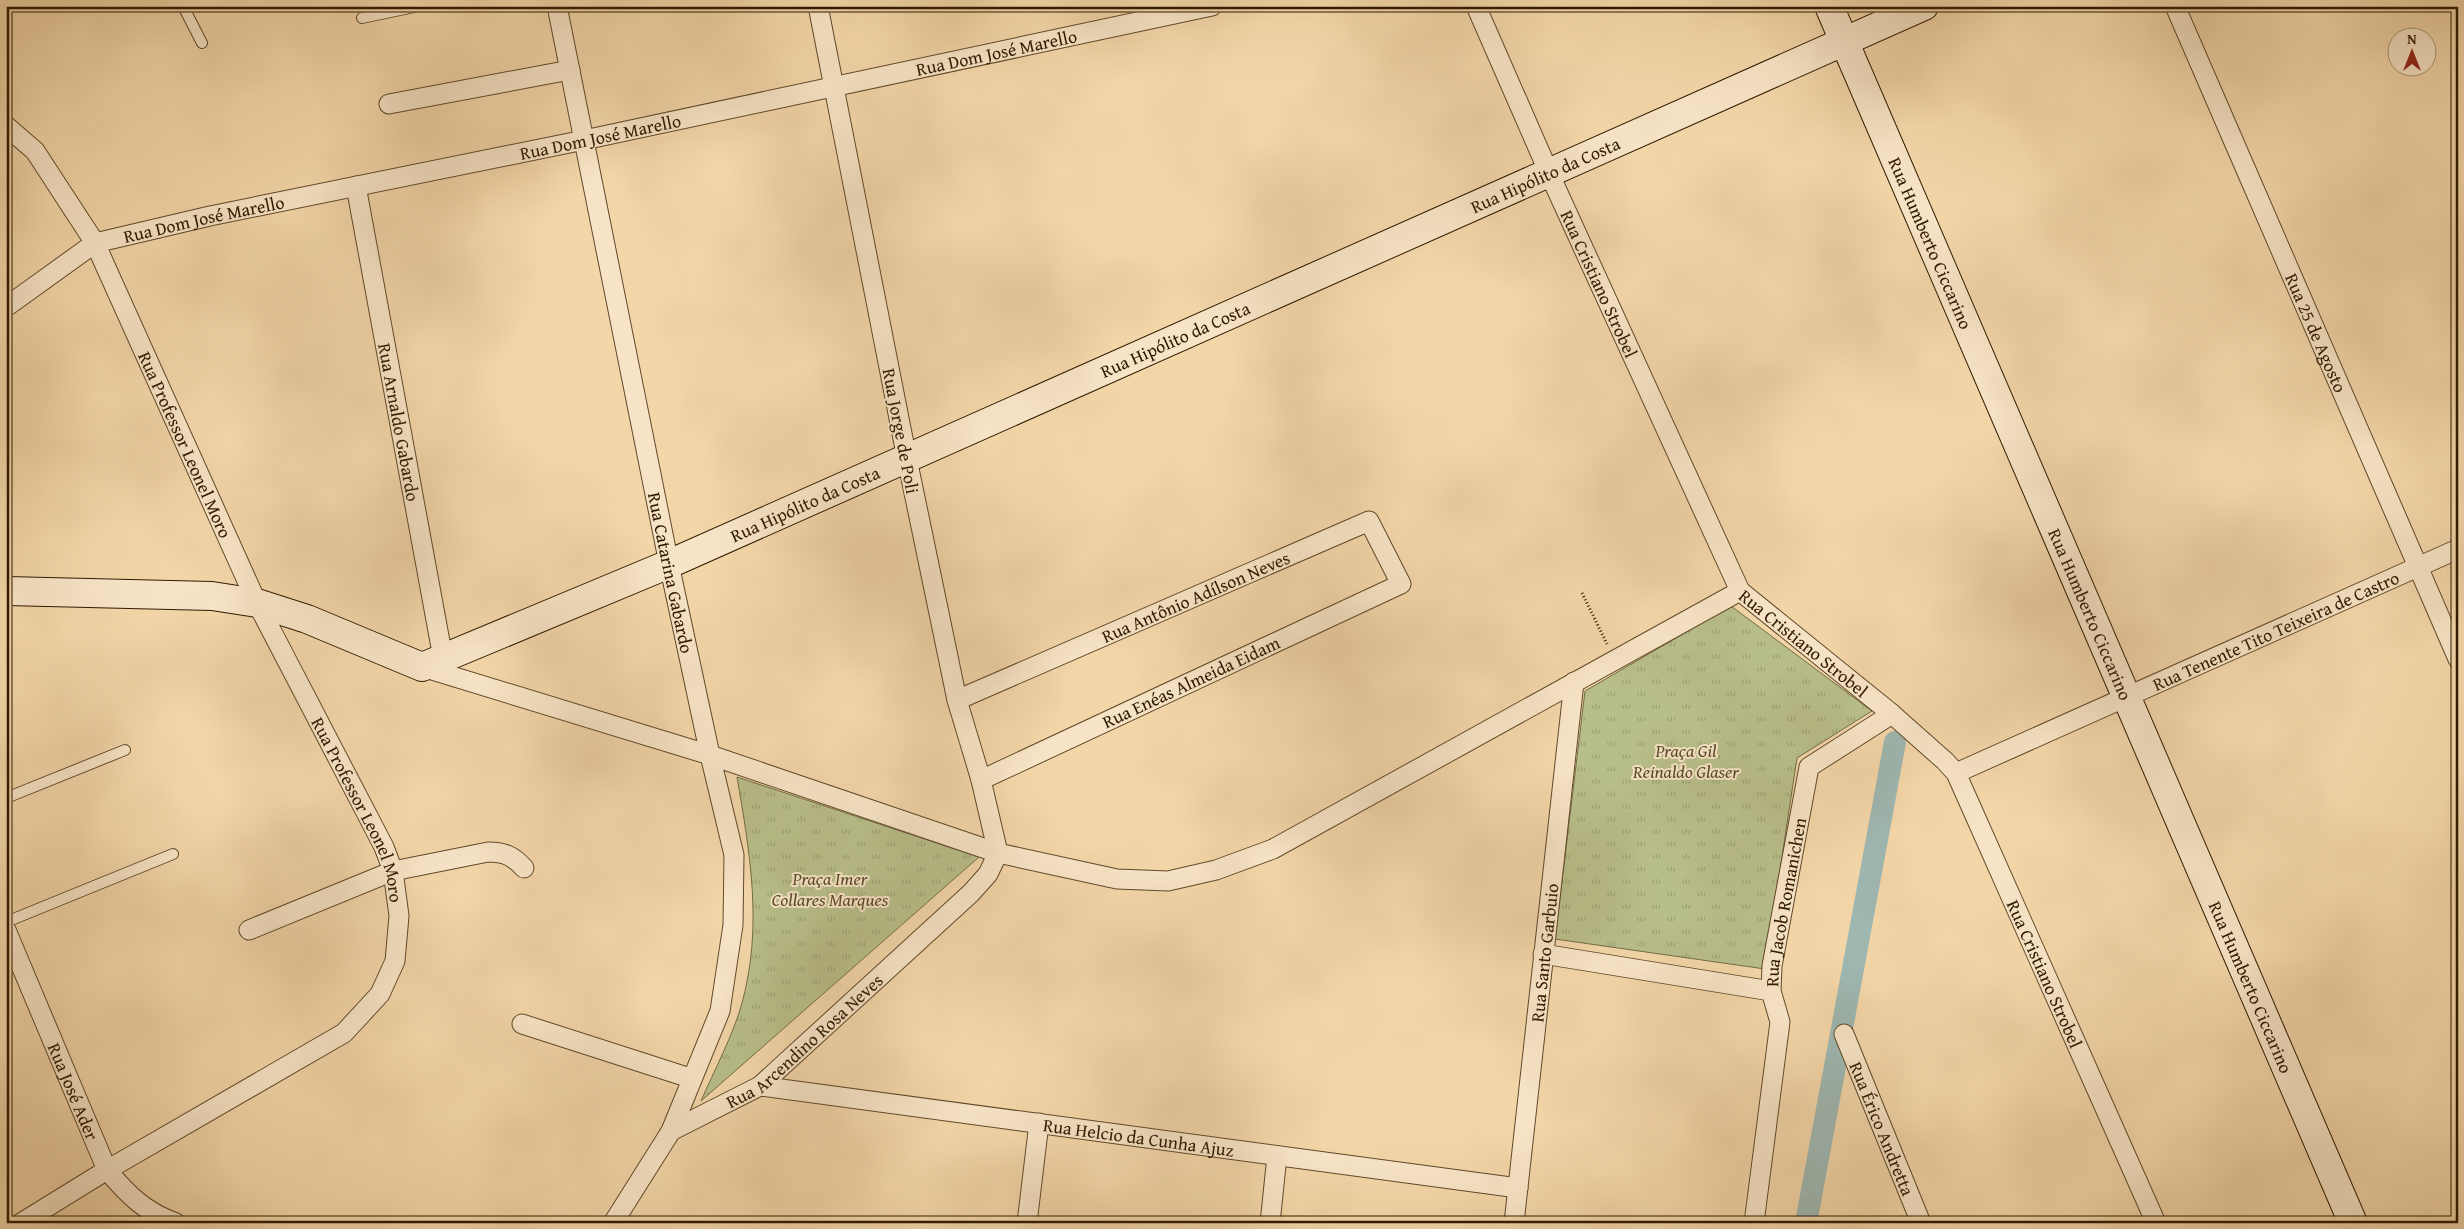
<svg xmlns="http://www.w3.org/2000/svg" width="2464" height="1229" viewBox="0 0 2464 1229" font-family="'Gentium Book Plus',serif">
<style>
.grass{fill:url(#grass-tufts);stroke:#746c45}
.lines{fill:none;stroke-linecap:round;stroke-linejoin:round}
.canal{stroke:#9eb7b1;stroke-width:22}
.lane-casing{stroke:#60492a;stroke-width:12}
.street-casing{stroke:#60492a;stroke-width:21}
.secondary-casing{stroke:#2f1a00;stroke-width:30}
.path{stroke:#2f1a00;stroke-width:3;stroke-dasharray:1 2.5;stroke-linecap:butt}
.lane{stroke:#f7e4c6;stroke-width:10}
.street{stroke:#f7e4c6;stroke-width:19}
.secondary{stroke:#f7e4c6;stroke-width:28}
.labels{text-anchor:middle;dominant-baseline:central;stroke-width:4;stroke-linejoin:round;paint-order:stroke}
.street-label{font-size:18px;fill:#2f1a00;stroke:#f7e4c6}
.park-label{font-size:18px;font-style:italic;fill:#584b29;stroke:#f7e4c6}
</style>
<defs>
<pattern id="grass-tufts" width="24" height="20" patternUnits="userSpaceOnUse" patternTransform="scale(1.25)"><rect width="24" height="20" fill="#b8be8a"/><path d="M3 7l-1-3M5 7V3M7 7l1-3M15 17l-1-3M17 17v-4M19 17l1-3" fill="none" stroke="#9ea375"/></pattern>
</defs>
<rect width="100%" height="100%" fill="#f3d6a8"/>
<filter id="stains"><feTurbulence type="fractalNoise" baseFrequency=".004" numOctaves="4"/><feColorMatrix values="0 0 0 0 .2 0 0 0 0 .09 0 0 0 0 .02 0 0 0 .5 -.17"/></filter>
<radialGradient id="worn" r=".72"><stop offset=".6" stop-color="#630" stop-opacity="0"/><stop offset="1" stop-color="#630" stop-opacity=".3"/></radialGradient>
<g class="grass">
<polygon points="1731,606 1872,711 1797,758 1765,969 1555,939 1585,691"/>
<path d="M737,777l242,80 -278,244c13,-30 33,-68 41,-98 21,-77 8,-149 -5,-226z"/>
</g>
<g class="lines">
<polyline class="canal" points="1806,1223 1895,742"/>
<defs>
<g id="lane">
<polyline points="183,6 202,43"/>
<polyline points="362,18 419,6"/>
<polyline points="6,798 125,750"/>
<polyline points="6,922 173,854"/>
</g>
<g id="street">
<path id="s1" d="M557,6l112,558 41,191 24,100 -1,70 -13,86 -49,120"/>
<path id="s2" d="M1476,6l73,167 191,418 152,123 53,47 11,12 200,450"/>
<path id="s3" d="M2175,6l283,653"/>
<polyline points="389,104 570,70"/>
<path id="s4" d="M6,126l29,25 60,92 162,360 127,244 9,24 6,45 -4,45 -15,33 -36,39 -237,137 -86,53"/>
<path id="s5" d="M356,186l87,472"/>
<path id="s6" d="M6,307l89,-64 115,-27 374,-76 628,-134"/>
<polyline points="422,667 710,755 998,853 1117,879 1168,881 1216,870 1273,849 1740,591"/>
<path id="s7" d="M957,700l412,-179 32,63 -420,196"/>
<path id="s8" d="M1956,773l502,-224"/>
<path id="s9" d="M6,930l101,240c21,25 38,42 69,53"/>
<path d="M249,930l144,-59 95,-19c17,0 25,4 36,16"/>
<polyline points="1543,954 1771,991"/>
<polyline points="522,1024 690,1078"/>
<path id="s10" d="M1844,1034l77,189"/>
<path id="s11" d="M760,1086l758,102"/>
<path id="s12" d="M613,1223l58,-92 89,-45 211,-193 17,-19 10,-21 -17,-73 -24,-80 -50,-241 -89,-453"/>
<polyline points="1027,1223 1039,1123"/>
<polyline points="1270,1223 1277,1156"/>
<path id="s13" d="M1514,1223l60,-541"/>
<path id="s14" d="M1754,1223l26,-201 -9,-31 1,-25 37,-199 83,-53"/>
</g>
<g id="secondary">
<path id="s15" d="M1829,6l524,1217"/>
<path id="s16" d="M6,591l206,5 45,7 50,16 115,48 247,-103 1255,-558"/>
</g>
</defs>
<use href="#lane" class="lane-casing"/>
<use href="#street" class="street-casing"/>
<use href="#secondary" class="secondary-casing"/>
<polyline class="path" points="1582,593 1607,644"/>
<use href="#lane" class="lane"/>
<use href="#street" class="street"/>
<use href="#secondary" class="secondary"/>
</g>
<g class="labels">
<g class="street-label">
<text stroke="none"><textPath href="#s6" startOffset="1031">Rua Dom José Marello</textPath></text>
<text stroke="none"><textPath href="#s6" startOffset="626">Rua Dom José Marello</textPath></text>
<text stroke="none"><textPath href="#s16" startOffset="1655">Rua Hipólito da Costa</textPath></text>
<text stroke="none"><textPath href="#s6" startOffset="221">Rua Dom José Marello</textPath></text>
<text stroke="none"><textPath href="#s15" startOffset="258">Rua Humberto Ciccarino</textPath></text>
<text stroke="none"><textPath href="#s2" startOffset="304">Rua Cristiano Strobel</textPath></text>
<text stroke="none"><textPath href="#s3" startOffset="356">Rua 25 de Agosto</textPath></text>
<text stroke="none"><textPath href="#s16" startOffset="1250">Rua Hipólito da Costa</textPath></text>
<text stroke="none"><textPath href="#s5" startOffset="240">Rua Arnaldo Gabardo</textPath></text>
<text transform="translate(901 431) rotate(79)">Rua Jorge de Poli</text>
<text stroke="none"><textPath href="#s4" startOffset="369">Rua Professor Leonel Moro</textPath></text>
<text stroke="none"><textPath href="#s16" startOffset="845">Rua Hipólito da Costa</textPath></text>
<text stroke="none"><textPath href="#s1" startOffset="578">Rua Catarina Gabardo</textPath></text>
<text stroke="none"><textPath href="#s7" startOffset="260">Rua Antônio Adílson Neves</textPath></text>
<text stroke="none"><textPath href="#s15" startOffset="662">Rua Humberto Ciccarino</textPath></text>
<text stroke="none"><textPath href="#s8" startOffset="350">Rua Tenente Tito Teixeira de Castro</textPath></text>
<text stroke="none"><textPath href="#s2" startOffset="724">Rua Cristiano Strobel</textPath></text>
<text transform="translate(1191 682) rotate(-25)">Rua Enéas Almeida Eidam</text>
<text stroke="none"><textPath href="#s4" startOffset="774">Rua Professor Leonel Moro</textPath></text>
<text stroke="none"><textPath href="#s14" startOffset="325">Rua Jacob Romanichen</textPath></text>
<text stroke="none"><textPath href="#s13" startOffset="272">Rua Santo Garbuio</textPath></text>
<text stroke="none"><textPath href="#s2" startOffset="1144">Rua Cristiano Strobel</textPath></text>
<text stroke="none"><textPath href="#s15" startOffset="1068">Rua Humberto Ciccarino</textPath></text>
<text stroke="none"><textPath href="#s12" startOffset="271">Rua Arcendino Rosa Neves</textPath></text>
<text stroke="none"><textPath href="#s9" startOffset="175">Rua José Ader</textPath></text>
<text stroke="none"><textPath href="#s10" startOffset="102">Rua Érico Andretta</textPath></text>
<text stroke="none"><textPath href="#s11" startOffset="382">Rua Helcio da Cunha Ajuz</textPath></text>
</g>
<g class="park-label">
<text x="1686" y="750">Praça Gil<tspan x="1686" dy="21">Reinaldo Glaser</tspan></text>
<text x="830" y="878">Praça Imer<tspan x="830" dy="21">Collares Marques</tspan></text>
</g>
</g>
<rect width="2464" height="1229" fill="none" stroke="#f3d6a8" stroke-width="25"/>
<rect x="8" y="8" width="2449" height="1214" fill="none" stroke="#2f1a00" stroke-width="2.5"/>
<rect x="12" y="12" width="2439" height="1204" fill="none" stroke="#2f1a00"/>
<g transform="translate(2412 52)"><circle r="24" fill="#f7e4c6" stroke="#a79377"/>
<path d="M0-4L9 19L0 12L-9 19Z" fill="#8f2418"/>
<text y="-8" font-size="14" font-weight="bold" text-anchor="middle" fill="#2f1a00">N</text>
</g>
<rect width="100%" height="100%" filter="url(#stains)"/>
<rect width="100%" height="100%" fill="url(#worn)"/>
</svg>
